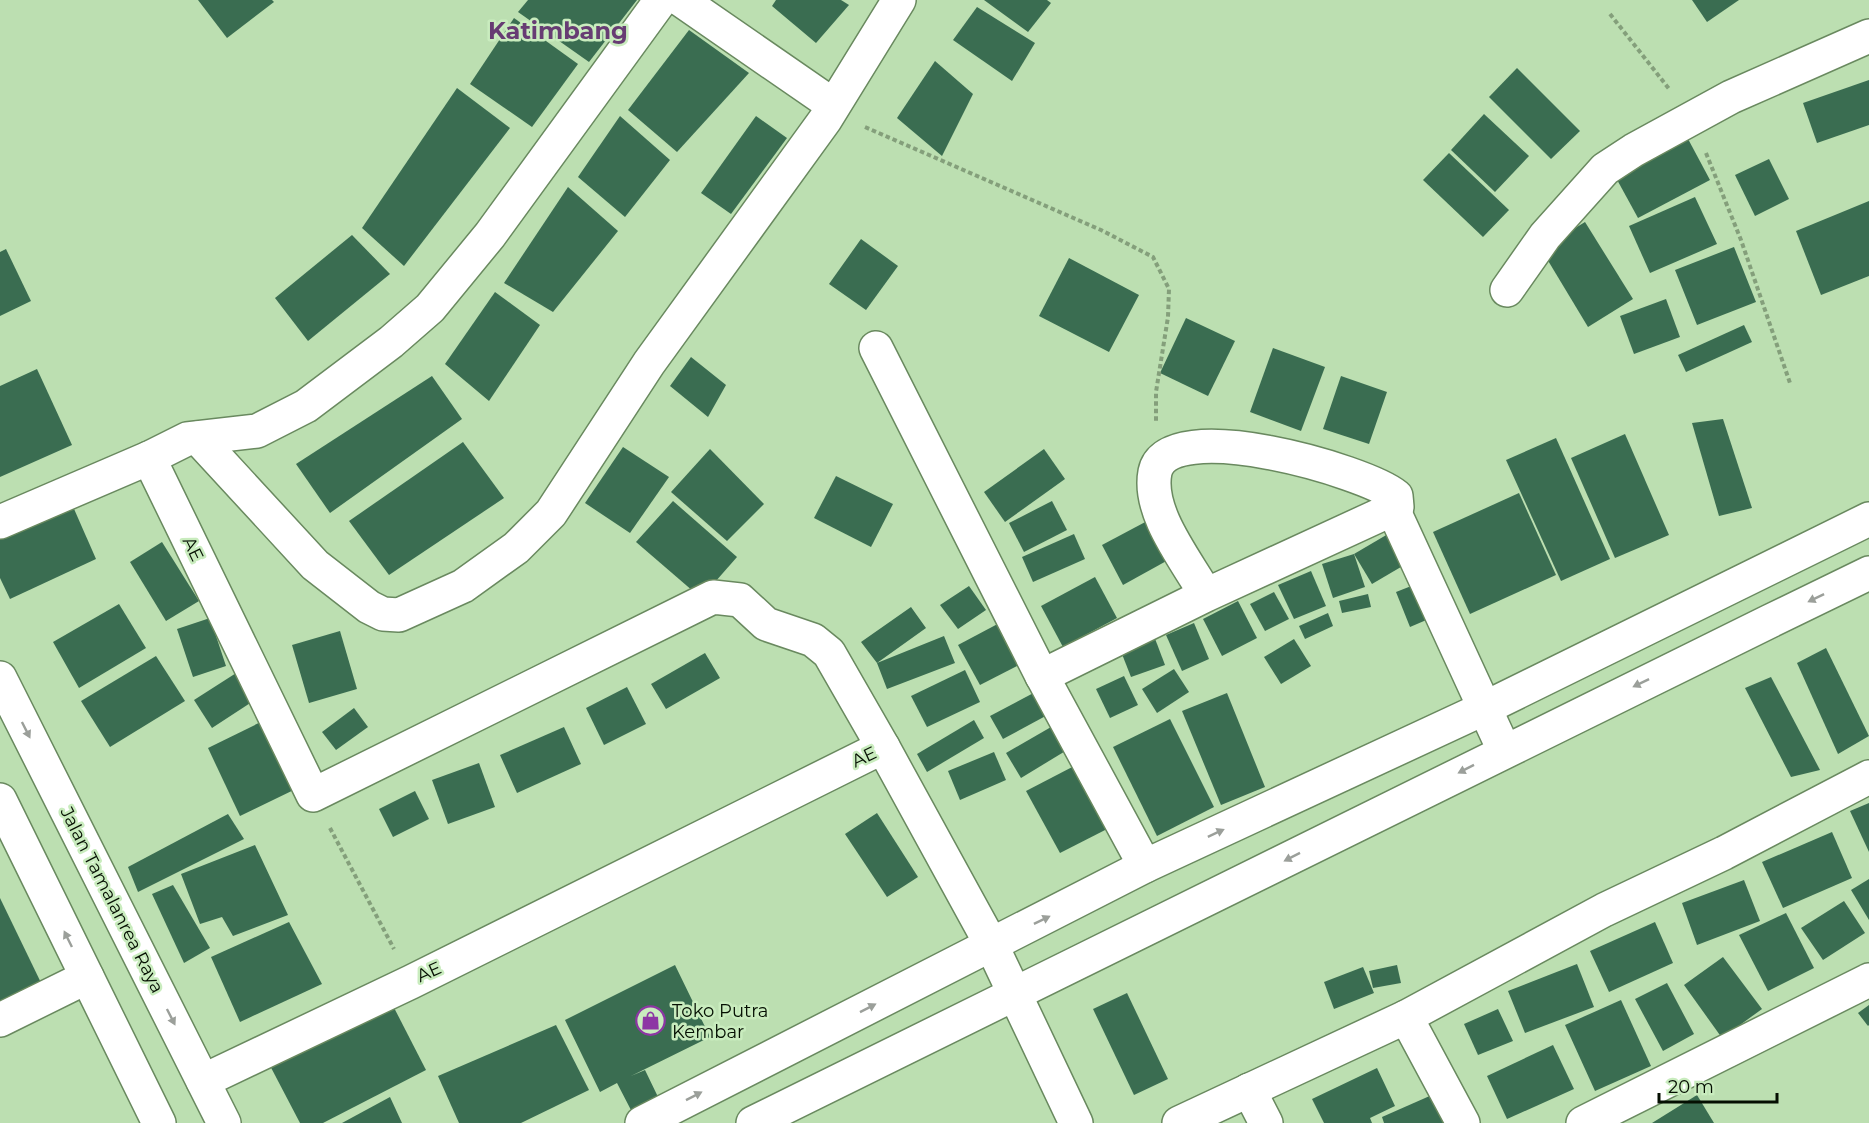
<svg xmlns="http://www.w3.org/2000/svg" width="1869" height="1123" viewBox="0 0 1869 1123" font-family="Montserrat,sans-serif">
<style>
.building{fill:#3a6d51}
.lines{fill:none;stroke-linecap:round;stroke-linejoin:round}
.street-casing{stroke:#69895f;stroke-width:36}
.primary-casing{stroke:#69895f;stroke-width:36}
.path{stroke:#849f7b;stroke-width:4;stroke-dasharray:4.5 3;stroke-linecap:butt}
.street{stroke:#fff;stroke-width:33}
.primary{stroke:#fff;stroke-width:33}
.oneway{fill:#9b9f9a}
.labels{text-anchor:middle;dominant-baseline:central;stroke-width:5;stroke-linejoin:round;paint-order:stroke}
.street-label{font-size:18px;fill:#050f02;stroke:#c9ecbe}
.poi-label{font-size:18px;fill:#050f02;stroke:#c9ecbe;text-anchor:start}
.district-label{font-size:24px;font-weight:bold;fill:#673c73;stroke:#c9ecbe}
</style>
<rect width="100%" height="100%" fill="#bcdfb1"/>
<g class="building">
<polygon points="198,0 272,0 274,2 227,38"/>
<polygon points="528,0 637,0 589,62 518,12"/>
<polygon points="776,0 841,0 849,5 816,43 772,6"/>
<polygon points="984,0 1047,0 1051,3 1028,32"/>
<polygon points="1692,0 1739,0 1707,22"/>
<polygon points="977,7 1035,43 1012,81 953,40"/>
<polygon points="514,18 578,64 532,127 470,84"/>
<polygon points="689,30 749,73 677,152 628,110"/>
<polygon points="935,61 973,94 942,156 897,118"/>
<polygon points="1517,68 1580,131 1551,159 1489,97"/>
<polygon points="1869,80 1869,125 1817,143 1803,103"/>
<polygon points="457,88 510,128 404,266 362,228"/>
<polygon points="1484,114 1529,156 1495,192 1451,150"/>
<polygon points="620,116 670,160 625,217 578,177"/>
<polygon points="756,116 787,138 731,214 701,193"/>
<polygon points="1687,137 1710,180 1638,218 1615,176"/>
<polygon points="1449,153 1509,210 1483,237 1423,180"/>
<polygon points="1769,159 1789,199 1755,216 1735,175"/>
<polygon points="568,187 618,231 553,312 504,283"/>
<polygon points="1695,197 1717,244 1650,273 1629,226"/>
<polygon points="1869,201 1869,276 1821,295 1796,231"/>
<polygon points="1585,222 1633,299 1588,327 1541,249"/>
<polygon points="352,235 390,274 308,341 275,298"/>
<polygon points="861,239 898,266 866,310 829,284"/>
<polygon points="1734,247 1756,302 1697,325 1675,270"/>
<polygon points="6,249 31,301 0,316 0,252"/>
<polygon points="1069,258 1139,295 1109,352 1039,316"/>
<polygon points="495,292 540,325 489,401 445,364"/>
<polygon points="1666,299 1680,337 1634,354 1620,316"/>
<polygon points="1186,318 1235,341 1208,396 1160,373"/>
<polygon points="1744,325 1752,342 1686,372 1678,355"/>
<polygon points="1273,348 1325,367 1301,431 1250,412"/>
<polygon points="691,357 726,385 708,417 670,386"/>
<polygon points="37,369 72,445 0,477 0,386"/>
<polygon points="432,376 462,419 330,513 296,464"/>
<polygon points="1341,376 1387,392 1369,444 1323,429"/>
<polygon points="1723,419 1752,508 1719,516 1692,423"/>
<polygon points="1625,434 1669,535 1615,558 1571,458"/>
<polygon points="1556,438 1610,559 1561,581 1506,460"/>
<polygon points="463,442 504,498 389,575 349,521"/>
<polygon points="623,447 669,477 630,533 585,503"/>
<polygon points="710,449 764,504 727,541 671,492"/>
<polygon points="1044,449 1065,479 1005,522 984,492"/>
<polygon points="836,476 893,504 871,547 814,518"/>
<polygon points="1519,493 1556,575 1470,614 1433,532"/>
<polygon points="673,501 737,557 701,598 636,542"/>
<polygon points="1052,501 1067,530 1024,552 1009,523"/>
<polygon points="71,502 96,559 10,599 0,578 0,534"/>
<polygon points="1149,520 1170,559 1123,585 1102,545"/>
<polygon points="1074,534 1085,559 1033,582 1022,557"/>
<polygon points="1388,534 1406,564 1372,584 1354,554"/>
<polygon points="162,542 199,601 166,621 130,562"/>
<polygon points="1354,554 1365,587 1333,598 1322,564"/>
<polygon points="1311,571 1326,606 1294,619 1278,585"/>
<polygon points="1095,577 1117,618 1063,647 1041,606"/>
<polygon points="1424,581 1438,615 1410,627 1396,592"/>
<polygon points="969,586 986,610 958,629 940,605"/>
<polygon points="1274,592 1289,619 1265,631 1250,604"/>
<polygon points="1368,594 1371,607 1342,613 1339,601"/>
<polygon points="1238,601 1257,638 1222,656 1203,619"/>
<polygon points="119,604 146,648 79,688 53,642"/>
<polygon points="911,607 926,628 877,663 944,636 955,663 887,689 877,663 861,642"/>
<polygon points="1328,613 1333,626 1305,639 1299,626"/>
<polygon points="210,618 226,666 193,677 177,629"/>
<polygon points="1007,619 1029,660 980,685 958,645"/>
<polygon points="1194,623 1209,659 1182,671 1166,635"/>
<polygon points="340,631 357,689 309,703 292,645"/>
<polygon points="1154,636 1165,665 1131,677 1120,649"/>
<polygon points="1294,639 1311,666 1281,684 1264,657"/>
<polygon points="1826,648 1869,736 1838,754 1797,663"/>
<polygon points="705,653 720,678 666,709 651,684"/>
<polygon points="156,656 185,701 110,747 81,701"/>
<polygon points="244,668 261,696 212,728 194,700"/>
<polygon points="1174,669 1189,692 1157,713 1142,689"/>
<polygon points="965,670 980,702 927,727 911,696"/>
<polygon points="1124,676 1138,705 1110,718 1096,689"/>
<polygon points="1771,677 1820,770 1791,777 1745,688"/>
<polygon points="627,687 646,724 604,745 586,708"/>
<polygon points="1041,689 1053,712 1003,739 990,716"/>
<polygon points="1227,693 1265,787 1221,805 1182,711"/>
<polygon points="354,708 368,727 336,750 322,732"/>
<polygon points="271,717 304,785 240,816 208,748"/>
<polygon points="1170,719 1214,807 1157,836 1113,747"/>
<polygon points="974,720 984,738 927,772 917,754"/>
<polygon points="1058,723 1072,747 1021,778 1006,753"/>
<polygon points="564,727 581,764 517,793 500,755"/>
<polygon points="994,752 1006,780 960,800 948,771"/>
<polygon points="479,763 495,807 448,824 432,780"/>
<polygon points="1078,764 1111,827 1060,853 1026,791"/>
<polygon points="415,791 429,819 393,837 379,809"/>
<polygon points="1869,803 1869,852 1850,811"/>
<polygon points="877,813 918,877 887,897 845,834"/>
<polygon points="228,814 244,839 138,892 128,867"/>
<polygon points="1832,832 1852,878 1783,908 1762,862"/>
<polygon points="255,845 288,915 233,936 222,917 200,924 181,874"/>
<polygon points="1869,879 1869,920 1851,890"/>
<polygon points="1744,880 1760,921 1697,945 1682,903"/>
<polygon points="173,885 210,948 184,963 152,894"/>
<polygon points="0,898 45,991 0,1012"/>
<polygon points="1844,901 1865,933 1823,960 1801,928"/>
<polygon points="1786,913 1814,968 1768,991 1739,935"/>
<polygon points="289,922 322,984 240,1022 211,957"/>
<polygon points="1655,922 1673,963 1609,992 1590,951"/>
<polygon points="1723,957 1762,1009 1722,1038 1684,985"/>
<polygon points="1577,964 1594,1007 1525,1033 1508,991"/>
<polygon points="675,965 710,1037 631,1076 645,1070 659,1099 632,1112 617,1083 600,1092 565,1020"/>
<polygon points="1397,965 1401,983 1373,988 1369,971"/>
<polygon points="1363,967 1374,993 1334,1009 1324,982"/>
<polygon points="1667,983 1694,1034 1663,1051 1635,999"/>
<polygon points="1127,993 1168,1079 1134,1095 1093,1009"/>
<polygon points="388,996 426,1070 323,1123 300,1123 266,1058"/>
<polygon points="1621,1000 1651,1066 1595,1091 1565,1025"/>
<polygon points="1869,1005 1869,1025 1868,1026 1858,1013"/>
<polygon points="1498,1009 1513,1041 1478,1055 1464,1024"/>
<polygon points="556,1025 589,1090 521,1123 459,1123 438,1076"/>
<polygon points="1553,1045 1574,1089 1507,1119 1487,1076"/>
<polygon points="1377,1068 1395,1106 1370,1118 1372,1123 1324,1123 1312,1099"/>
<polygon points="1441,1091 1456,1123 1384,1123 1382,1117"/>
<polygon points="1697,1095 1714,1123 1652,1123"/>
<polygon points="390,1097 402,1123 342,1123"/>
</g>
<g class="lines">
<defs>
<g id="street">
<polyline points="681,0 833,105"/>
<polyline points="1507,290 1545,236 1605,169 1634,150 1731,97 1869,36"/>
<polyline points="876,348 1042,676"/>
<polyline points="198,438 315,565 369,607 383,614 399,615 463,586 516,548 551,513 649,363 825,120 899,0"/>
<polyline points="149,458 187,439 257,431 306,406 391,342 430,308 490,235 661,0"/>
<polyline points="1393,509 1504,750"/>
<polyline points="0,522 149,458 313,795 713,597 740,600 766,624 813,640 829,653 883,747"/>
<path d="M1145,866l-103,-190 164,-81 187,-86 4,-2 -1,-11c-30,-25 -229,-83 -241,-24 -8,41 32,89 51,123"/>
<polyline points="1406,1017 1604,910 1724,853 1869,777"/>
<polyline points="0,1020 87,977"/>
<polyline points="203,1081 411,982 883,747 991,944 1076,1123"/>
<polyline points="1249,1090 1266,1123"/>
<polyline points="1179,1123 1406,1017 1463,1123"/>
<polyline points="1583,1123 1869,980"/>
</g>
<g id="primary">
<polyline points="0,678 224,1123"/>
<polyline points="0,800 159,1123"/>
<polyline points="642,1123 1145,866 1485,708 1869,519"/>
<path d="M753,1123c372,-184 743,-369 1116,-550"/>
</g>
</defs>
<use href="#street" class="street-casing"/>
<use href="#primary" class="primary-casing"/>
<g class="path">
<polyline points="1610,14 1670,90"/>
<polyline points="865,127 1101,230 1153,257 1169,289 1168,317 1156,392 1156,421"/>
<polyline points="1706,153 1741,240 1790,383"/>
<polyline points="330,828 394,949"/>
</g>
<use href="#street" class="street"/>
<use href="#primary" class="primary"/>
</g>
<defs><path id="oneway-solid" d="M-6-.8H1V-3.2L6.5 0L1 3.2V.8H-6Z" transform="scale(1.5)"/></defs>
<g class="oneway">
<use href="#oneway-solid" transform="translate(1816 598) rotate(154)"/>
<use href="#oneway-solid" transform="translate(1641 683) rotate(154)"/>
<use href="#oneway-solid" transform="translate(26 730) rotate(63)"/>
<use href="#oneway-solid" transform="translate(1466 769) rotate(153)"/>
<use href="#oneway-solid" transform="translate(1216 833) rotate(-25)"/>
<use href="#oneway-solid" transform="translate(1292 857) rotate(153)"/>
<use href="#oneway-solid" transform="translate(1042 920) rotate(-26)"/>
<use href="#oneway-solid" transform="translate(68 939) rotate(-116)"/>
<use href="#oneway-solid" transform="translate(868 1008) rotate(-27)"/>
<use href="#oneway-solid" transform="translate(171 1017) rotate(63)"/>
<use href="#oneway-solid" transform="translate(694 1096) rotate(-27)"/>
</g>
<defs>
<symbol id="shop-ring" viewBox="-11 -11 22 22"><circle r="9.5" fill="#c9ecbe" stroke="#8d36a4" stroke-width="1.5"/><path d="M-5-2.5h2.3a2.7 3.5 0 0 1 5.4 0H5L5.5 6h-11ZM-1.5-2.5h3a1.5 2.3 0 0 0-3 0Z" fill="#8d36a4"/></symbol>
</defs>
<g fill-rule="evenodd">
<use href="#shop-ring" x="634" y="1004" width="33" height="33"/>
</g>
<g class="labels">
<g class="street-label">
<text transform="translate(193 549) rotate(64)">AE</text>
<text transform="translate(864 757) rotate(-25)">AE</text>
<text transform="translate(112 900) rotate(63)">Jalan Tamalanrea Raya</text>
<text transform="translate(429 972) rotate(-24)">AE</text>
</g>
<g class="poi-label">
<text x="672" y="1011">Toko Putra<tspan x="672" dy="21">Kembar</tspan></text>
</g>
<g class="district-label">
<text x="558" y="30">Katimbang</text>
</g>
</g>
<path d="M1659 1093v9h118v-9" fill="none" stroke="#050f02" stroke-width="3"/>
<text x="1668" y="1093" font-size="18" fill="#050f02" stroke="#c9ecbe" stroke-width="4.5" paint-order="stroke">20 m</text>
</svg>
